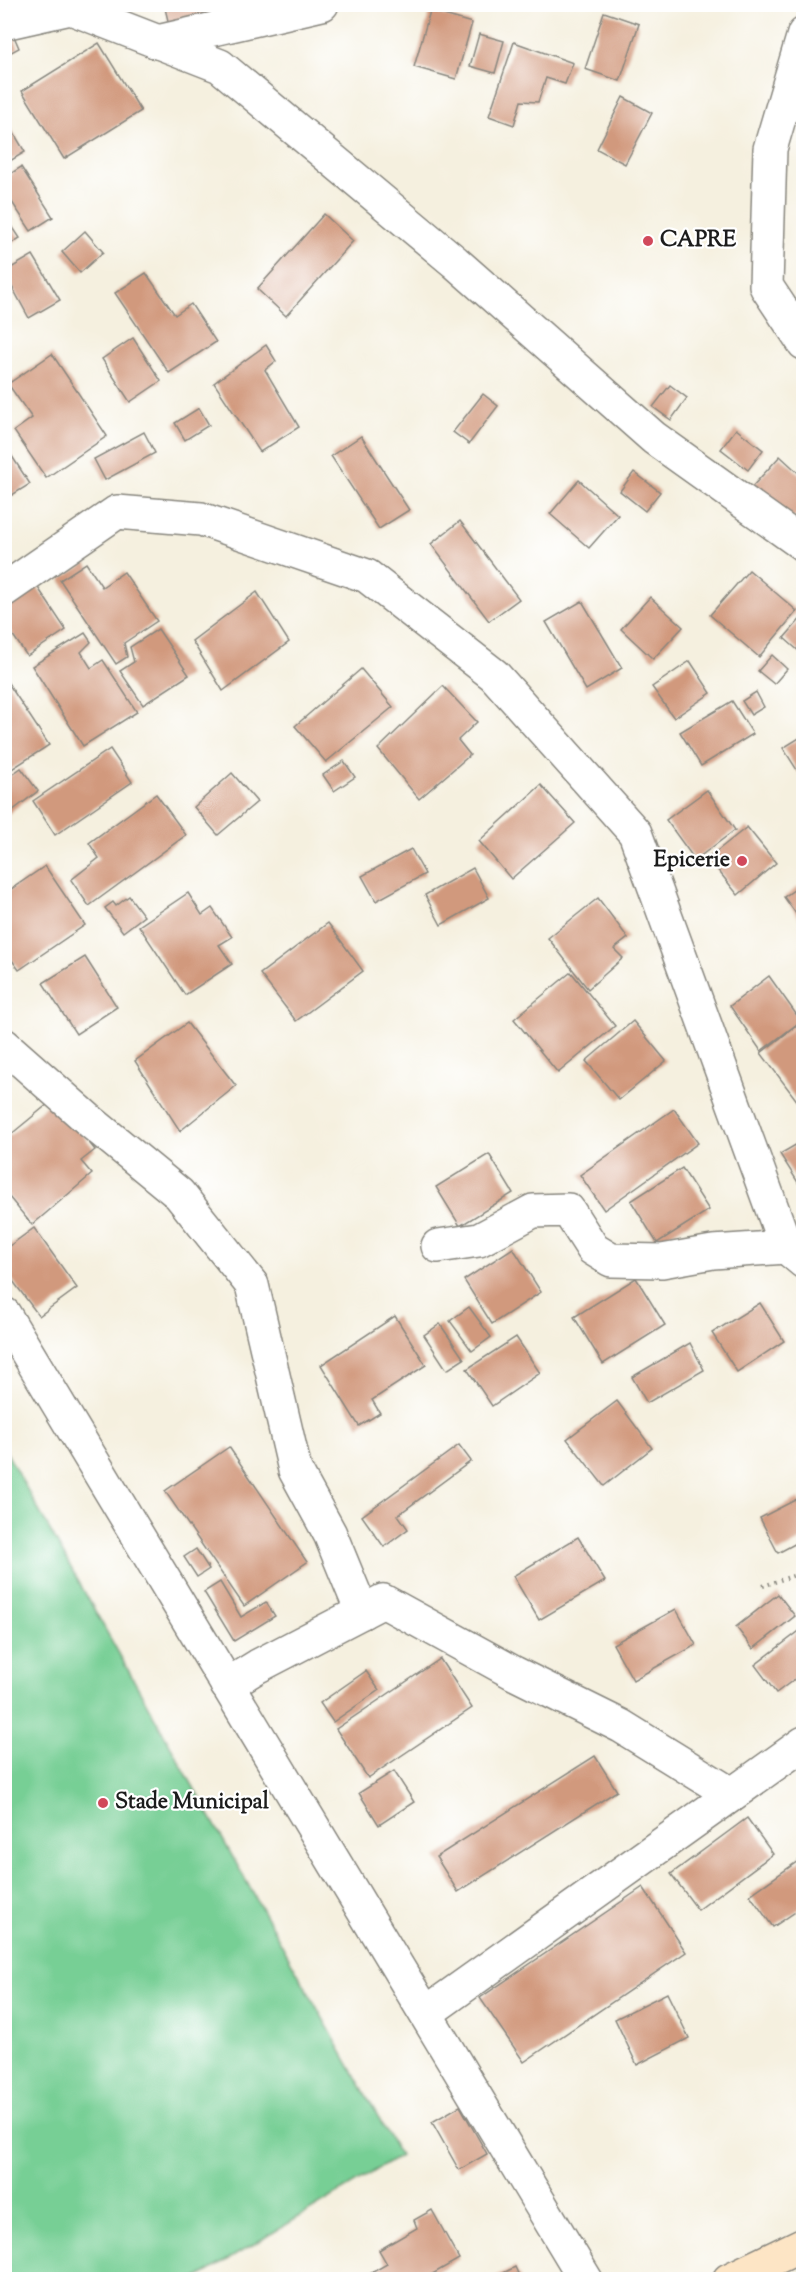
<svg xmlns="http://www.w3.org/2000/svg" width="808" height="2284" viewBox="0 0 808 2284" font-family="'Sorts Mill Goudy',serif">
<style>
.green{fill:#77cf95;stroke:#4a7658;stroke-width:1.5}
.building{fill:#d1997d}
.lines{fill:none;stroke-linecap:round;stroke-linejoin:round}
.street-casing{stroke:#88867e;stroke-width:36}
.secondary-casing{stroke:#88867e;stroke-width:36}
.path{stroke:#88867e;stroke-width:4;stroke-dasharray:1.5 4.5;stroke-linecap:butt}
.street{stroke:#fff;stroke-width:33}
.secondary{stroke:#fde5c5;stroke-width:33}
.poi-dot{fill:#d1495b;stroke:#fff;stroke-width:2}
.labels{text-anchor:middle;dominant-baseline:central;stroke-width:4.5;stroke-linejoin:round;paint-order:stroke}
.poi-label{font-size:22px;font-weight:bold;fill:#1c1c1c;stroke:#fff;text-anchor:start}
</style>
<rect width="100%" height="100%" fill="#fff"/>
<filter id="ink" filterUnits="userSpaceOnUse"><feTurbulence type="fractalNoise" baseFrequency=".0167" numOctaves="2"/><feDisplacementMap in="SourceGraphic" scale="12" xChannelSelector="R" yChannelSelector="G"/><feConvolveMatrix kernelMatrix="1 2 1 2 8 2 1 2 1" color-interpolation-filters="sRGB"/></filter>
<filter id="wash" filterUnits="userSpaceOnUse"><feTurbulence type="fractalNoise" baseFrequency=".008" numOctaves="4" result="noise"/><feDisplacementMap in="SourceGraphic" scale="24" xChannelSelector="R" yChannelSelector="G"/><feGaussianBlur stdDeviation="1.35" result="paint"/><feColorMatrix in="noise" values="0 0 0 0 0 0 0 0 0 0 0 0 0 0 0 0 0 1.4 0 .05"/><feComposite in="paint" operator="in"/></filter>
<g filter="url(#wash)">
<rect width="100%" height="100%" fill="#f5f0df"/>
<polygon class="green" points="5,1450 400,2156 196,2279 5,2279"/>
<g id="blocks">
<g class="building">
<polygon points="164,4 213,4 218,22 171,33"/>
<polygon points="430,11 472,23 456,79 414,67"/>
<polygon points="604,12 639,24 620,81 585,69"/>
<polygon points="13,34 19,48 4,56 4,39"/>
<polygon points="479,34 504,41 495,73 470,66"/>
<polygon points="514,42 573,63 565,84 546,78 538,102 521,101 514,125 489,116"/>
<polygon points="99,43 141,111 64,159 22,91"/>
<polygon points="623,97 652,113 625,164 597,149"/>
<polygon points="5,118 25,152 5,164"/>
<polygon points="21,167 53,217 31,231 4,190 4,178"/>
<polygon points="4,214 20,238 4,248"/>
<polygon points="324,214 353,241 286,316 257,289"/>
<polygon points="85,231 103,252 80,273 62,252"/>
<polygon points="33,255 60,300 29,318 4,272"/>
<polygon points="146,273 175,315 191,304 216,342 169,373 115,293"/>
<polygon points="133,338 161,381 130,402 102,359"/>
<polygon points="266,345 276,361 265,370 299,427 260,452 214,383"/>
<polygon points="52,354 107,436 46,478 14,431 32,418 8,384"/>
<polygon points="670,385 687,398 671,420 653,407"/>
<polygon points="483,394 498,406 469,444 453,432"/>
<polygon points="199,408 209,425 185,440 175,423"/>
<polygon points="736,429 763,450 748,470 721,449"/>
<polygon points="144,432 155,453 105,480 94,459"/>
<polygon points="361,436 409,510 379,529 331,456"/>
<polygon points="4,444 30,484 4,500"/>
<polygon points="780,456 804,478 804,507 789,523 751,488"/>
<polygon points="634,472 660,492 645,511 620,491"/>
<polygon points="579,480 618,515 589,548 550,514"/>
<polygon points="460,521 519,599 489,621 431,544"/>
<polygon points="86,563 102,587 124,572 157,621 124,643 127,657 116,664 60,580"/>
<polygon points="749,570 797,611 759,657 710,615"/>
<polygon points="33,580 66,630 27,656 4,622 4,599"/>
<polygon points="257,592 289,642 223,691 192,641"/>
<polygon points="650,597 683,627 653,659 621,629"/>
<polygon points="582,601 622,668 586,690 546,622"/>
<polygon points="804,615 804,649 801,653 784,638"/>
<polygon points="158,629 189,675 143,705 120,671 134,662 130,647"/>
<polygon points="85,633 91,642 81,652 91,668 103,660 137,712 83,746 32,666"/>
<polygon points="772,655 787,669 774,684 758,671"/>
<polygon points="690,661 711,693 674,718 652,687"/>
<polygon points="361,669 393,707 326,762 295,726"/>
<polygon points="6,680 49,745 4,774 4,681"/>
<polygon points="443,686 477,722 458,740 470,755 419,799 378,749"/>
<polygon points="756,692 764,707 751,715 742,701"/>
<polygon points="732,701 753,734 701,766 680,732"/>
<polygon points="804,735 804,781 783,748"/>
<polygon points="110,749 132,782 55,835 33,801"/>
<polygon points="344,761 355,777 334,791 323,775"/>
<polygon points="21,768 38,791 4,817 4,780"/>
<polygon points="232,773 257,802 218,835 194,807"/>
<polygon points="541,785 575,823 511,879 479,841"/>
<polygon points="707,790 735,830 695,860 666,820"/>
<polygon points="156,794 186,835 89,906 71,880 99,858 89,843"/>
<polygon points="747,827 776,863 738,895 708,858"/>
<polygon points="411,849 425,874 376,901 362,876"/>
<polygon points="45,866 85,925 19,970 4,949 4,894"/>
<polygon points="473,868 489,898 441,925 425,895"/>
<polygon points="804,883 804,925 784,897"/>
<polygon points="188,893 202,915 212,908 232,937 219,945 232,964 185,995 139,926"/>
<polygon points="129,896 144,916 123,932 105,908 113,902 116,906"/>
<polygon points="598,898 628,938 614,949 623,958 588,989 548,938"/>
<polygon points="328,923 363,971 296,1021 260,974"/>
<polygon points="85,957 117,1007 76,1034 43,983"/>
<polygon points="571,972 615,1026 558,1073 514,1019"/>
<polygon points="769,976 801,1021 761,1051 730,1006"/>
<polygon points="633,1021 666,1061 619,1100 586,1061"/>
<polygon points="801,1022 804,1026 804,1110 761,1053"/>
<polygon points="187,1023 236,1086 180,1131 135,1061"/>
<polygon points="54,1099 95,1150 81,1161 92,1174 32,1225 4,1191 4,1140"/>
<polygon points="674,1109 698,1143 604,1210 580,1175"/>
<polygon points="804,1140 804,1192 780,1154"/>
<polygon points="489,1154 513,1193 460,1226 436,1187"/>
<polygon points="682,1168 709,1210 657,1243 631,1201"/>
<polygon points="34,1228 77,1288 39,1316 4,1269 4,1250"/>
<polygon points="513,1248 541,1292 492,1324 464,1280"/>
<polygon points="636,1278 665,1325 603,1364 574,1317"/>
<polygon points="760,1303 784,1341 737,1372 712,1333"/>
<polygon points="469,1307 491,1337 472,1351 450,1321"/>
<polygon points="395,1316 426,1365 372,1400 380,1413 359,1426 321,1365"/>
<polygon points="440,1324 464,1359 447,1370 424,1335"/>
<polygon points="516,1337 540,1373 492,1406 467,1369"/>
<polygon points="690,1343 704,1370 647,1403 632,1377"/>
<polygon points="617,1401 652,1448 604,1486 567,1439"/>
<polygon points="459,1445 471,1461 398,1515 408,1529 384,1547 362,1516"/>
<polygon points="229,1447 307,1562 244,1606 165,1491"/>
<polygon points="799,1498 804,1507 804,1539 778,1553 760,1518"/>
<polygon points="578,1537 605,1581 539,1620 513,1576"/>
<polygon points="196,1549 209,1569 197,1577 184,1557"/>
<polygon points="220,1582 241,1617 266,1602 275,1616 234,1641 204,1592"/>
<polygon points="778,1594 795,1616 753,1649 736,1627"/>
<polygon points="676,1609 696,1645 633,1680 613,1644"/>
<polygon points="802,1629 804,1672 776,1693 755,1665"/>
<polygon points="440,1659 472,1708 368,1778 336,1729"/>
<polygon points="366,1671 379,1690 333,1722 320,1703"/>
<polygon points="595,1756 617,1791 458,1892 436,1857"/>
<polygon points="394,1771 414,1802 379,1825 359,1793"/>
<polygon points="747,1818 773,1854 698,1910 671,1874"/>
<polygon points="801,1859 804,1862 804,1906 773,1927 750,1895"/>
<polygon points="643,1887 686,1952 524,2062 480,1998"/>
<polygon points="667,1993 689,2038 637,2065 615,2019"/>
<polygon points="460,2106 487,2154 459,2170 432,2122"/>
<polygon points="432,2210 459,2259 422,2280 359,2280 387,2264 379,2250 417,2228 414,2220"/>
<polygon points="515,2267 521,2280 490,2280"/>
</g>
</g>
</g>
<g filter="url(#ink)">
<use href="#blocks" fill-opacity="0" stroke="#88867e" stroke-width="1.5"/>
<g class="lines">
<defs>
<g id="street">
<polyline points="4,23 71,8 220,66 455,262 654,438 804,545"/>
<polyline points="804,34 770,149 766,286 804,343"/>
<polyline points="157,42 322,4"/>
<polyline points="4,590 117,512 201,519 367,576 494,675 635,833 786,1247 804,1262"/>
<polyline points="4,1045 90,1121 179,1194 252,1285 295,1470 330,1534 362,1612"/>
<polyline points="438,1246 479,1240 533,1211 568,1210 593,1249 611,1260 662,1261 713,1252 786,1247"/>
<polyline points="4,1314 586,2280"/>
<polyline points="227,1685 258,1666 383,1601 514,1673 621,1726 731,1794"/>
<polyline points="426,2013 804,1743"/>
</g>
<polyline id="secondary" points="729,2280 804,2244"/>
</defs>
<use href="#street" class="street-casing"/>
<use href="#secondary" class="secondary-casing"/>
<polyline class="path" points="763,1586 804,1572"/>
<use href="#street" class="street"/>
<use href="#secondary" class="secondary"/>
</g>
</g>
<g class="poi-dot">
<circle cx="648" cy="241" r="6"/>
<circle cx="742" cy="861" r="6"/>
<circle cx="103" cy="1803" r="6"/>
</g>
<g class="labels">
<g class="poi-label">
<text x="660" y="241">CAPRE</text>
<text x="730" y="861" text-anchor="end">Epicerie</text>
<text x="115" y="1803">Stade Municipal</text>
</g>
</g>
<rect width="808" height="2284" fill="none" stroke="#fff" stroke-width="24"/>
</svg>
